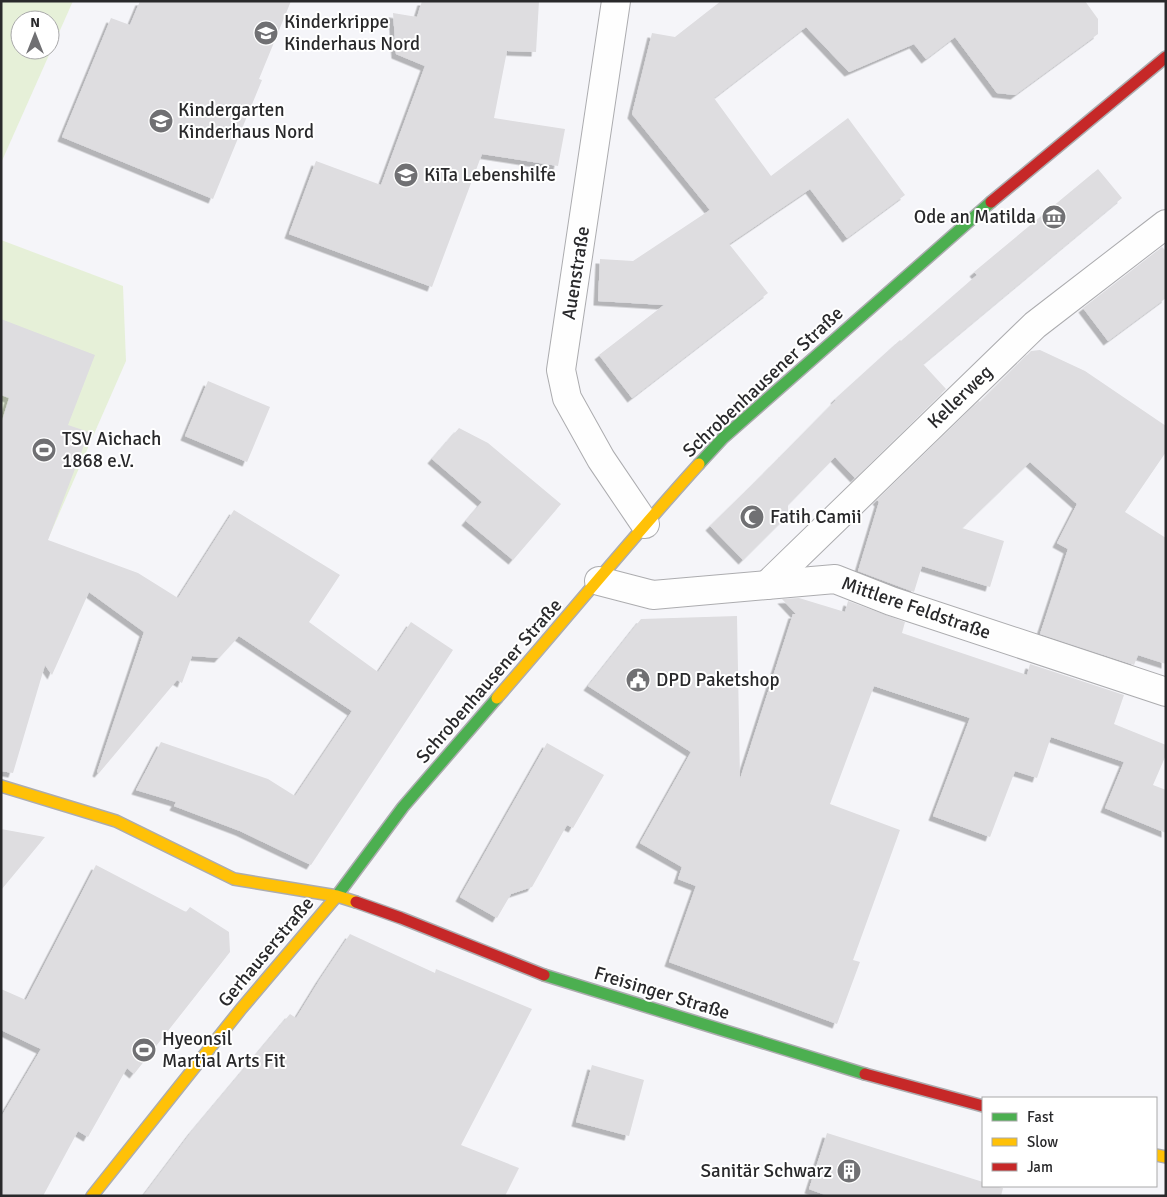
<svg xmlns="http://www.w3.org/2000/svg" width="1167" height="1197" viewBox="0 0 1167 1197" font-family="Signika,sans-serif">
<style>
.garden{fill:#e6f0d8;fill-rule:evenodd}
.building{fill:#dedde0;filter:url(#shadow)}
.lines{fill:none;stroke-linecap:round;stroke-linejoin:round}
.street-casing{stroke:#acacaf;stroke-width:30}
.fast-casing{stroke:#acacaf;stroke-width:14}
.slow-casing{stroke:#acacaf;stroke-width:14}
.jam-casing{stroke:#acacaf;stroke-width:14}
.street{stroke:#fefefe;stroke-width:28}
.fast{stroke:#4caf50;stroke-width:11}
.slow{stroke:#ffc107;stroke-width:11}
.jam{stroke:#c62828;stroke-width:11}
.labels{text-anchor:middle;dominant-baseline:central;stroke-width:4;stroke-linejoin:round;paint-order:stroke}
.poi-label{font-size:19px;fill:#29292b;stroke:#fff;text-anchor:start}
.street-label{font-size:19px;fill:#29292b;stroke:#fff}
</style>
<defs>
<filter id="shadow"><feDropShadow dx="-4.5" dy="4.5" stdDeviation="0" flood-color="#0004"/></filter>
</defs>
<rect width="100%" height="100%" fill="#f5f5f9"/>
<g class="garden">
<path d="M1,1h72l-72,162zM20,20h30v30h-30z"/>
<polygon points="1,240 123,286 126,361 48,539 21,632 1,748"/>
</g>
<g class="building">
<polygon points="140,1 291,1 259,79 262,80 213,199 62,137 111,18 130,25"/>
<polygon points="422,1 539,1 536,52 507,51 494,118 565,129 558,166 482,154 432,287 289,234 316,161 381,185 425,66 396,54 393,13 417,17"/>
<polygon points="721,1 1085,1 1098,19 1098,34 1015,95 997,93 955,37 926,59 914,44 849,72 806,27 714,98 771,176 848,118 905,195 847,238 810,189 729,244 768,293 632,398 599,355 664,305 598,301 600,259 633,261 710,210 632,114 652,33 675,37"/>
<polygon points="1098,169 1122,198 923,364 946,389 855,478 835,457 788,505 788,515 743,560 710,526 761,476 836,400 835,399 900,340 901,341 977,275 974,272"/>
<polygon points="1162,247 1166,251 1166,298 1108,341 1083,308"/>
<polygon points="1,319 95,355 68,425 89,432 48,540 138,573 178,598 234,510 340,575 309,622 378,672 411,622 453,650 311,865 240,831 174,806 176,802 136,790 161,742 268,779 295,796 352,711 239,636 219,658 192,656 182,683 177,680 99,773 97,772 144,632 89,592 52,675 45,665 13,773 1,771 1,424 9,398 1,395"/>
<polygon points="1040,350 1085,371 1166,426 1166,452 1125,512 1166,538 1166,664 1138,655 1134,665 1040,634 1068,549 1057,543 1077,504 1030,462 962,528 1004,541 990,587 922,566 914,592 858,571 879,502 877,500 979,401 980,402 1031,351"/>
<polygon points="208,381 270,407 247,462 185,436"/>
<polygon points="459,428 488,443 561,504 513,560 466,521 482,502 432,459"/>
<polygon points="799,598 845,612 848,601 905,622 902,633 1027,675 1030,664 1124,695 1114,724 1166,745 1166,755 1153,785 1166,790 1166,833 1105,808 1124,762 1051,737 1037,778 1015,771 990,837 933,816 970,718 874,686 830,804 900,830 853,960 860,962 837,1024 669,962 696,886 678,879 682,867 640,843 691,752 588,686 641,619 737,616 740,779 793,614 796,614 782,599"/>
<polygon points="547,743 604,775 573,828 567,825 532,887 511,894 497,918 460,897"/>
<polygon points="1,829 45,837 1,890"/>
<polygon points="96,865 186,912 190,907 229,932 230,952 134,1074 127,1068 88,1137 78,1131 43,1196 1,1196 1,1117 41,1049 1,1030 1,989 26,1000"/>
<polygon points="350,934 435,973 436,969 532,1009 461,1145 519,1168 505,1196 143,1196 192,1131 290,1014 296,1018 320,979"/>
<polygon points="592,1065 644,1080 629,1136 576,1122"/>
<polygon points="827,1133 983,1182 983,1186 995,1186 1003,1188 1001,1196 828,1196 809,1189"/>
</g>
<g class="lines">
<defs>
<g id="street">
<polyline points="616,1 561,370 567,398 601,459 645,524"/>
<polyline points="599,581 653,595 835,579 891,601 1166,692"/>
<polyline points="767,585 1035,325 1166,224"/>
</g>
<g id="fast">
<polyline points="699,464 723,438 991,202"/>
<polyline points="336,897 403,807 497,698"/>
<polyline points="544,975 865,1074"/>
</g>
<g id="slow">
<path d="M497,698c68,-78 133,-158 202,-234"/>
<polyline points="1,786 116,821 234,879 337,896 356,902"/>
<polyline points="1156,1155 1166,1157"/>
<polyline points="92,1196 241,1009 336,897"/>
</g>
<g id="jam">
<polyline points="991,202 1166,57"/>
<polyline points="356,902 401,918 544,975"/>
<polyline points="865,1074 983,1106"/>
</g>
</defs>
<use href="#street" class="street-casing"/>
<use href="#fast" class="fast-casing"/>
<use href="#slow" class="slow-casing"/>
<use href="#jam" class="jam-casing"/>
<use href="#street" class="street"/>
<use href="#fast" class="fast"/>
<use href="#slow" class="slow"/>
<use href="#jam" class="jam"/>
</g>
<defs>
<symbol id="school-disc" viewBox="-11 -11 22 22"><circle r="9.5" fill="#707073" stroke="#fff"/><path d="M0-5L7-2L0 1L-7-2ZM-4 1L0 2.5L4 1V4Q0 6-4 4Z" fill="#fff"/></symbol>
<symbol id="museum-disc" viewBox="-11 -11 22 22"><circle r="9.5" fill="#707073" stroke="#fff"/><path d="M0-6L6-3V-2H-6V-3ZM-5-1h2V3h-2ZM-1-1h2V3h-2ZM3-1h2V3H3ZM-6 4H6V6H-6Z" fill="#fff"/></symbol>
<symbol id="stadium-disc" viewBox="-11 -11 22 22"><circle r="9.5" fill="#707073" stroke="#fff"/><path d="M0-5a6.5 5 0 1 0 0 10a6.5 5 0 1 0 0-10ZM-3.5-1.8h7v3.6h-7Z" fill="#fff"/></symbol>
<symbol id="mosque-disc" viewBox="-11 -11 22 22"><circle r="9.5" fill="#707073" stroke="#fff"/><path d="M3.5-4.9A6 6 0 1 0 3.5 4.9A5 5 0 1 1 3.5-4.9Z" fill="#fff"/></symbol>
<symbol id="civic-disc" viewBox="-11 -11 22 22"><circle r="9.5" fill="#707073" stroke="#fff"/><path d="M-.6-6.5H3V-4.5H.6V-3L4-1V1h2V6H-6V1h2V-1L-.6-3ZM-1.2 2.5V6h2.4V2.5Z" fill="#fff"/></symbol>
<symbol id="building-disc" viewBox="-11 -11 22 22"><circle r="9.5" fill="#707073" stroke="#fff"/><path d="M-4-6H4V6H1V3H-1V6H-4ZM-2.5-4.3h1.7v1.8h-1.7ZM.8-4.3h1.7v1.8H.8ZM-2.5-1h1.7V.8h-1.7ZM.8-1h1.7V.8H.8Z" fill="#fff"/></symbol>
</defs>
<g fill-rule="evenodd">
<use href="#school-disc" x="252" y="19" width="28" height="28"/>
<use href="#school-disc" x="147" y="107" width="28" height="28"/>
<use href="#school-disc" x="392" y="161" width="28" height="28"/>
<use href="#museum-disc" x="1040" y="203" width="28" height="28"/>
<use href="#stadium-disc" x="30" y="436" width="28" height="28"/>
<use href="#mosque-disc" x="738" y="503" width="28" height="28"/>
<use href="#civic-disc" x="624" y="666" width="28" height="28"/>
<use href="#stadium-disc" x="130" y="1036" width="28" height="28"/>
<use href="#building-disc" x="835" y="1157" width="28" height="28"/>
</g>
<g class="labels">
<g class="poi-label">
<text x="284" y="22">Kinderkrippe<tspan x="284" dy="22">Kinderhaus Nord</tspan></text>
<text x="178" y="110">Kindergarten<tspan x="178" dy="22">Kinderhaus Nord</tspan></text>
<text x="424" y="175">KiTa Lebenshilfe</text>
<text x="1036" y="217" text-anchor="end">Ode an Matilda</text>
<text x="62" y="439">TSV Aichach<tspan x="62" dy="22">1868 e.V.</tspan></text>
<text x="770" y="517">Fatih Camii</text>
<text x="656" y="680">DPD Paketshop</text>
<text x="162" y="1039">Hyeonsil<tspan x="162" dy="22">Martial Arts Fit</tspan></text>
<text x="832" y="1171" text-anchor="end">Sanitär Schwarz</text>
</g>
<g class="street-label">
<text transform="translate(576 273) rotate(-81)">Auenstraße</text>
<text transform="translate(763 382) rotate(-43)">Schrobenhausener Straße</text>
<text transform="translate(960 397) rotate(-44)">Kellerweg</text>
<text transform="translate(916 608) rotate(19)">Mittlere Feldstraße</text>
<text transform="translate(489 681) rotate(-49)">Schrobenhausener Straße</text>
<text transform="translate(266 952) rotate(-50)">Gerhauserstraße</text>
<text transform="translate(662 993) rotate(17)">Freisinger Straße</text>
</g>
</g>
<rect width="1167" height="1197" fill="none" stroke="#29292b" stroke-width="5"/>
<rect x="982" y="1097" width="175" height="90" fill="#ffffff" stroke="#a9a9aa"/>
<rect x="992" y="1113" width="25" height="8" fill="#4caf50" stroke="#a9a9aa"/>
<text x="1027" y="1122" font-size="15" fill="#29292b">Fast</text>
<rect x="992" y="1138" width="25" height="8" fill="#ffc107" stroke="#a9a9aa"/>
<text x="1027" y="1147" font-size="15" fill="#29292b">Slow</text>
<rect x="992" y="1163" width="25" height="8" fill="#c62828" stroke="#a9a9aa"/>
<text x="1027" y="1172" font-size="15" fill="#29292b">Jam</text>
<g transform="translate(35 35)"><circle r="24" fill="#ffffff" stroke="#a9a9aa"/>
<path d="M0-4L9 19L0 12L-9 19Z" fill="#707073"/>
<text y="-8" font-size="14" font-weight="bold" text-anchor="middle" fill="#29292b">N</text>
</g>
</svg>
